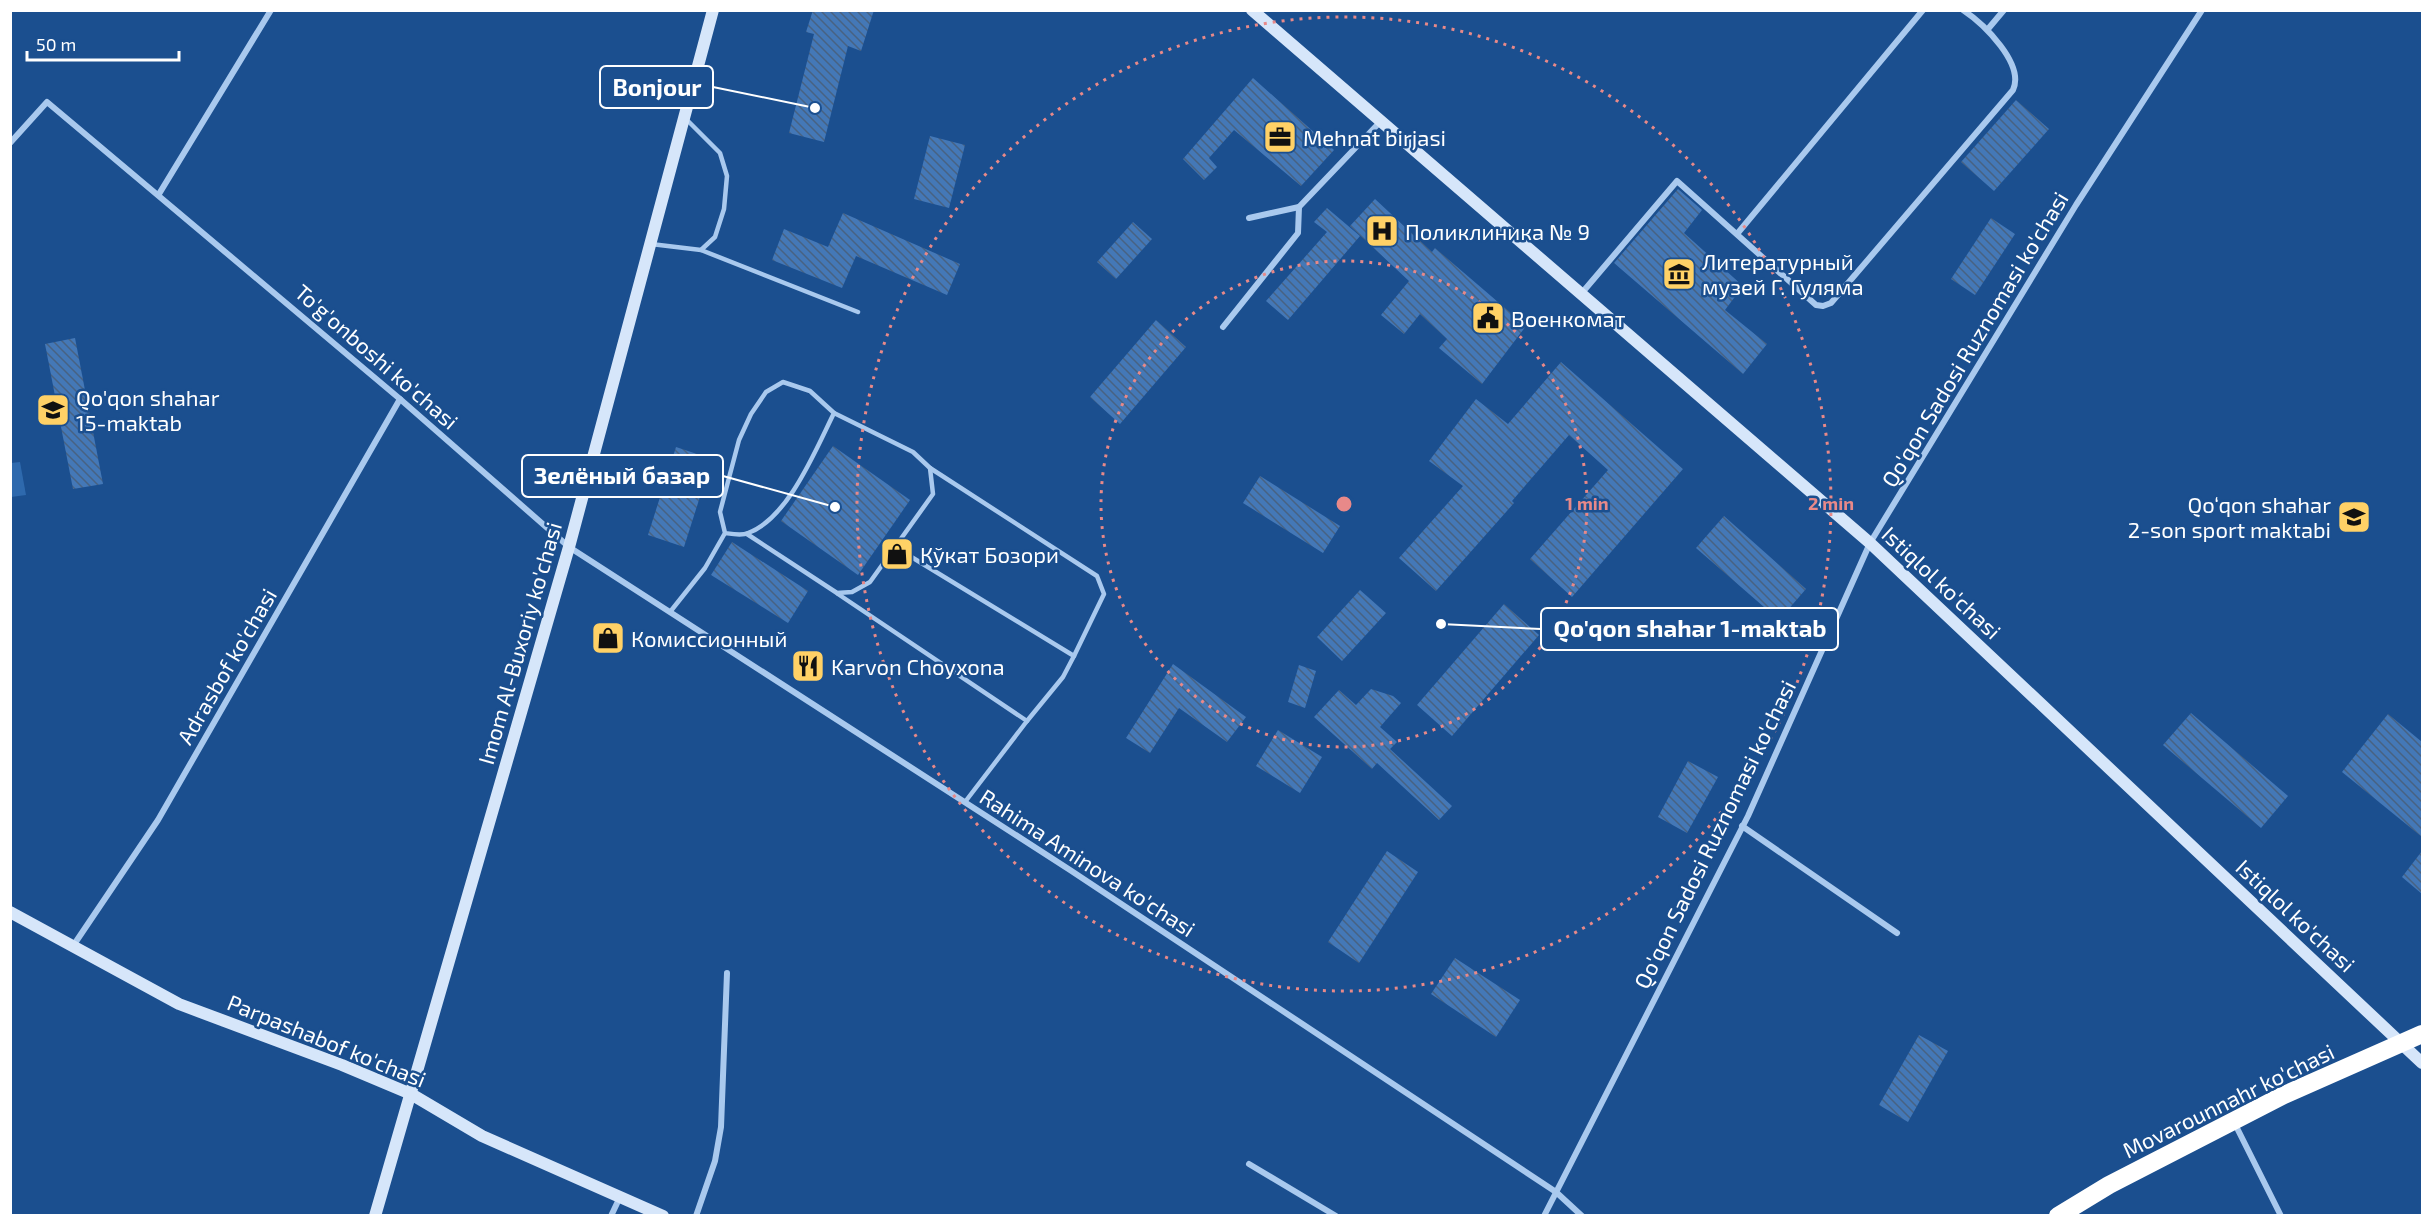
<svg xmlns="http://www.w3.org/2000/svg" width="2433" height="1226" viewBox="0 0 2433 1226" font-family="'Exo 2',sans-serif">
<style>
.pitch{fill:#2e69ad}
.building{fill:url(#building-back-hatch)}
.lines{fill:none;stroke-linecap:round;stroke-linejoin:round}
.lane{stroke:#a9c9ee;stroke-width:4.5}
.street{stroke:#a9c9ee;stroke-width:6}
.secondary{stroke:#d6e6fa;stroke-width:12}
.highway{stroke:#fff;stroke-width:18}
.ring{fill:none;stroke:#e88989;stroke-width:3;stroke-dasharray:3 6}
.labels{text-anchor:middle;dominant-baseline:central;stroke-width:5;stroke-linejoin:round;paint-order:stroke}
.poi-label{font-size:22px;fill:#fff;stroke:#1b4f8f;text-anchor:start}
.street-label{font-size:22px;fill:#fff;stroke:#1b4f8f}
.centre{fill:#e88989;stroke:#1b4f8f;stroke-width:3}
.ring-label{font-size:18px;text-anchor:middle;font-weight:bold;fill:#e88989;stroke:#1b4f8f;stroke-width:5;stroke-linejoin:round;paint-order:stroke}
.leader{fill:none;stroke:#fff;stroke-width:2}
.callout-dot{fill:#fff;stroke:#1b4f8f;stroke-width:2}
.callout{fill:#1b4f8f;stroke:#fff;stroke-width:2}
.callout-label{font-size:24px;text-anchor:middle;font-weight:bold;fill:#fff}
</style>
<defs>
<pattern id="building-back-hatch" width="6" height="6" patternUnits="userSpaceOnUse" patternTransform="scale(1.5)"><rect width="6" height="6" fill="#4478b7"/><path d="M-1 5l2 2M0 0l6 6M5-1l2 2" fill="none" stroke="#486282"/></pattern>
</defs>
<rect width="100%" height="100%" fill="#1b4f8f"/>
<polygon class="pitch" points="20,462 26,495 11,497 11,463"/>
<g class="building">
<polygon points="813,10 874,10 861,51 848,46 824,142 789,133 814,34 806,32"/>
<polygon points="1253,78 1334,150 1301,186 1234,130 1209,158 1217,167 1204,180 1183,159"/>
<polygon points="2016,100 2049,129 1994,191 1961,162"/>
<polygon points="930,136 965,145 949,208 914,199"/>
<polygon points="1678,189 1702,210 1684,233 1743,286 1725,310 1767,344 1743,374 1614,263"/>
<polygon points="1375,199 1432,252 1435,248 1526,326 1482,384 1439,348 1447,339 1420,314 1404,334 1381,315 1409,281 1350,226"/>
<polygon points="1327,208 1360,236 1288,320 1266,301 1327,232 1314,222"/>
<polygon points="843,213 960,264 947,295 856,256 842,288 772,260 784,229 828,247"/>
<polygon points="1991,218 2015,234 1975,295 1951,279"/>
<polygon points="1133,222 1152,239 1116,279 1097,262"/>
<polygon points="1156,320 1186,347 1120,424 1090,397"/>
<polygon points="75,338 103,484 73,489 45,344"/>
<polygon points="1561,362 1683,469 1572,597 1530,559 1608,470 1569,435 1512,501 1514,503 1436,591 1399,558 1463,486 1429,461 1476,399 1508,424"/>
<polygon points="833,446 910,500 858,575 781,521"/>
<polygon points="676,447 712,459 684,547 648,535"/>
<polygon points="1260,476 1340,526 1323,553 1243,503"/>
<polygon points="1724,516 1806,589 1779,620 1696,548"/>
<polygon points="732,542 808,591 788,623 711,575"/>
<polygon points="1360,590 1386,613 1342,661 1317,637"/>
<polygon points="1504,604 1539,635 1452,736 1417,705"/>
<polygon points="1173,664 1246,717 1227,742 1179,708 1150,753 1126,738"/>
<polygon points="1299,665 1316,671 1305,708 1288,702"/>
<polygon points="1371,689 1393,696 1401,703 1380,727 1397,742 1390,749 1452,806 1439,820 1377,763 1372,769 1314,717 1339,690 1356,705"/>
<polygon points="2191,713 2288,796 2261,828 2163,745"/>
<polygon points="2388,714 2422,742 2422,837 2342,772"/>
<polygon points="1278,730 1322,757 1300,793 1256,766"/>
<polygon points="1688,761 1718,777 1687,833 1658,817"/>
<polygon points="1387,851 1418,872 1359,963 1328,942"/>
<polygon points="2422,851 2422,894 2402,877"/>
<polygon points="1455,958 1520,1000 1496,1037 1431,994"/>
<polygon points="1919,1035 1948,1051 1908,1122 1879,1105"/>
</g>
<g class="lines">
<g class="lane">
<polyline points="651,244 701,250 715,237 724,209 727,176 720,153 686,119"/>
<polyline points="701,250 858,312"/>
<polyline points="930,468 1097,576 1104,594 1074,656"/>
<polyline points="747,534 837,593 852,592 870,582 933,494 930,468 913,452 834,413"/>
<polyline points="895,547 1074,656 1063,677 1027,721"/>
<polyline points="838,594 1027,721 965,802"/>
<path d="M670,612l35,-44 20,-35 -5,-21 19,-72 12,-26 15,-22 17,-10 27,9 24,22c-18,36 -46,106 -86,120 -6,3 -16,1 -23,0"/>
</g>
<g class="street">
<polyline points="1988,29 2004,10"/>
<polyline points="10,143 47,102 400,399 569,547 1070,870 1556,1192 1582,1216"/>
<polyline points="159,194 271,10"/>
<polyline points="1249,218 1299,207 1380,122"/>
<polyline points="1737,234 1923,10"/>
<path d="M1581,294l96,-113 139,124 7,1 8,-3 182,-213c12,-26 -29,-66 -50,-80"/>
<polyline points="1223,327 1298,233 1299,207"/>
<polyline points="1742,826 1897,933"/>
<polyline points="73,946 158,820 400,399"/>
<polyline points="2235,1124 2281,1216"/>
<polyline points="1249,1164 1336,1216"/>
<polyline points="611,1216 620,1197"/>
<polyline points="696,1216 715,1161 721,1127 727,973"/>
<polyline points="1544,1216 1748,816 1870,543 2076,205 2202,10"/>
</g>
<g class="secondary">
<polyline points="1252,10 1870,543 2422,1063"/>
<polyline points="10,912 179,1004 342,1065 411,1094 482,1136 663,1216"/>
<polyline points="375,1216 569,547 713,10"/>
</g>
<polyline class="highway" points="2058,1216 2109,1185 2284,1095 2422,1034"/>
</g>
<g class="ring">
<circle cx="1344" cy="504" r="243"/>
<circle cx="1344" cy="504" r="487"/>
</g>
<defs>
<symbol id="office-square" viewBox="-11 -11 22 22"><rect x="-9" y="-9" width="18" height="18" rx="4" fill="#ffd166" stroke="#1b4f8f"/><path d="M-6-3h4V-5.5h4V-3h4V5H-6ZM-1-4.5V-3h2v-1.5ZM-6 0V1H6V0Z" fill="#111"/></symbol>
<symbol id="hospital-square" viewBox="-11 -11 22 22"><rect x="-9" y="-9" width="18" height="18" rx="4" fill="#ffd166" stroke="#1b4f8f"/><path d="M-5-5h3v3.5h4V-5h3V5h-3V1.5h-4V5h-3Z" fill="#111"/></symbol>
<symbol id="museum-square" viewBox="-11 -11 22 22"><rect x="-9" y="-9" width="18" height="18" rx="4" fill="#ffd166" stroke="#1b4f8f"/><path d="M0-6L6-3V-2H-6V-3ZM-5-1h2V3h-2ZM-1-1h2V3h-2ZM3-1h2V3H3ZM-6 4H6V6H-6Z" fill="#111"/></symbol>
<symbol id="civic-square" viewBox="-11 -11 22 22"><rect x="-9" y="-9" width="18" height="18" rx="4" fill="#ffd166" stroke="#1b4f8f"/><path d="M-.6-6.5H3V-4.5H.6V-3L4-1V1h2V6H-6V1h2V-1L-.6-3ZM-1.2 2.5V6h2.4V2.5Z" fill="#111"/></symbol>
<symbol id="school-square" viewBox="-11 -11 22 22"><rect x="-9" y="-9" width="18" height="18" rx="4" fill="#ffd166" stroke="#1b4f8f"/><path d="M0-5L7-2L0 1L-7-2ZM-4 1L0 2.5L4 1V4Q0 6-4 4Z" fill="#111"/></symbol>
<symbol id="shop-square" viewBox="-11 -11 22 22"><rect x="-9" y="-9" width="18" height="18" rx="4" fill="#ffd166" stroke="#1b4f8f"/><path d="M-5-2.5h2.3a2.7 3.5 0 0 1 5.4 0H5L5.5 6h-11ZM-1.5-2.5h3a1.5 2.3 0 0 0-3 0Z" fill="#111"/></symbol>
<symbol id="restaurant-square" viewBox="-11 -11 22 22"><rect x="-9" y="-9" width="18" height="18" rx="4" fill="#ffd166" stroke="#1b4f8f"/><path d="M-5-6h1v4h1v-4h1v4h1v-4h1v5L-1.5 .5V6h-2V.5L-5-1ZM5-6V6H3V1.5H1.5Q1.5-4 5-6Z" fill="#111"/></symbol>
</defs>
<g fill-rule="evenodd">
<use href="#office-square" x="1261" y="118" width="38" height="38"/>
<use href="#hospital-square" x="1363" y="212" width="38" height="38"/>
<use href="#museum-square" x="1660" y="255" width="38" height="38"/>
<use href="#civic-square" x="1469" y="299" width="38" height="38"/>
<use href="#school-square" x="34" y="391" width="38" height="38"/>
<use href="#school-square" x="2335" y="498" width="38" height="38"/>
<use href="#shop-square" x="878" y="535" width="38" height="38"/>
<use href="#shop-square" x="589" y="619" width="38" height="38"/>
<use href="#restaurant-square" x="789" y="647" width="38" height="38"/>
</g>
<g class="labels">
<g class="poi-label">
<text x="1303" y="137">Mehnat birjasi</text>
<text x="1405" y="231">Поликлиника № 9</text>
<text x="1702" y="261">Литературный<tspan x="1702" dy="25">музей Г. Гуляма</tspan></text>
<text x="1511" y="318">Военкомат</text>
<text x="76" y="397">Qo'qon shahar<tspan x="76" dy="25">15-maktab</tspan></text>
<text x="2331" y="504" text-anchor="end">Qo‘qon shahar<tspan x="2331" dy="25">2-son sport maktabi</tspan></text>
<text x="920" y="554">Кўкат Бозори</text>
<text x="631" y="638">Комиссионный</text>
<text x="831" y="666">Karvon Choyxona</text>
</g>
<g class="street-label">
<text transform="translate(1974 339) rotate(-59)">Qo'qon Sadosi Ruznomasi ko'chasi</text>
<text transform="translate(377 356) rotate(41)">To'g'onboshi ko'chasi</text>
<text transform="translate(1942 582) rotate(43)">Istiqlol ko'chasi</text>
<text transform="translate(519 643) rotate(-74)">Imom Al-Buxoriy ko'chasi</text>
<text transform="translate(226 666) rotate(-60)">Adrasbof ko'chasi</text>
<text transform="translate(1714 834) rotate(-64)">Qo'qon Sadosi Ruznomasi ko'chasi</text>
<text transform="translate(1088 862) rotate(33)">Rahima Aminova ko'chasi</text>
<text transform="translate(2296 915) rotate(43)">Istiqlol ko'chasi</text>
<text transform="translate(327 1040) rotate(22)">Parpashabof ko'chasi</text>
<text transform="translate(2228 1100) rotate(-26)">Movarounnahr ko'chasi</text>
</g>
</g>
<circle cx="1344" cy="504" r="9" class="centre"/>
<g class="ring-label">
<text x="1587" y="510">1 min</text>
<text x="1831" y="510">2 min</text>
</g>
<path class="leader" d="M815 108L713 87M835 507L723 476M1441 624L1541 629"/>
<g class="callout-dot">
<circle cx="815" cy="108" r="6"/>
<circle cx="835" cy="507" r="6"/>
<circle cx="1441" cy="624" r="6"/>
</g>
<g class="callout">
<rect x="600" y="66" width="113" height="42" rx="6"/>
<rect x="522" y="455" width="201" height="42" rx="6"/>
<rect x="1541" y="608" width="297" height="42" rx="6"/>
</g>
<g class="callout-label">
<text x="657" y="96">Bonjour</text>
<text x="622" y="484">Зелёный базар</text>
<text x="1690" y="637">Qo'qon shahar 1-maktab</text>
</g>
<rect width="2433" height="1226" fill="none" stroke="#ffffff" stroke-width="24"/>
<path d="M27 51v9h152v-9" fill="none" stroke="#ffffff" stroke-width="3"/>
<text x="36" y="51" font-size="18" fill="#ffffff" stroke="#1b4f8f" stroke-width="4.5" paint-order="stroke">50 m</text>
</svg>
